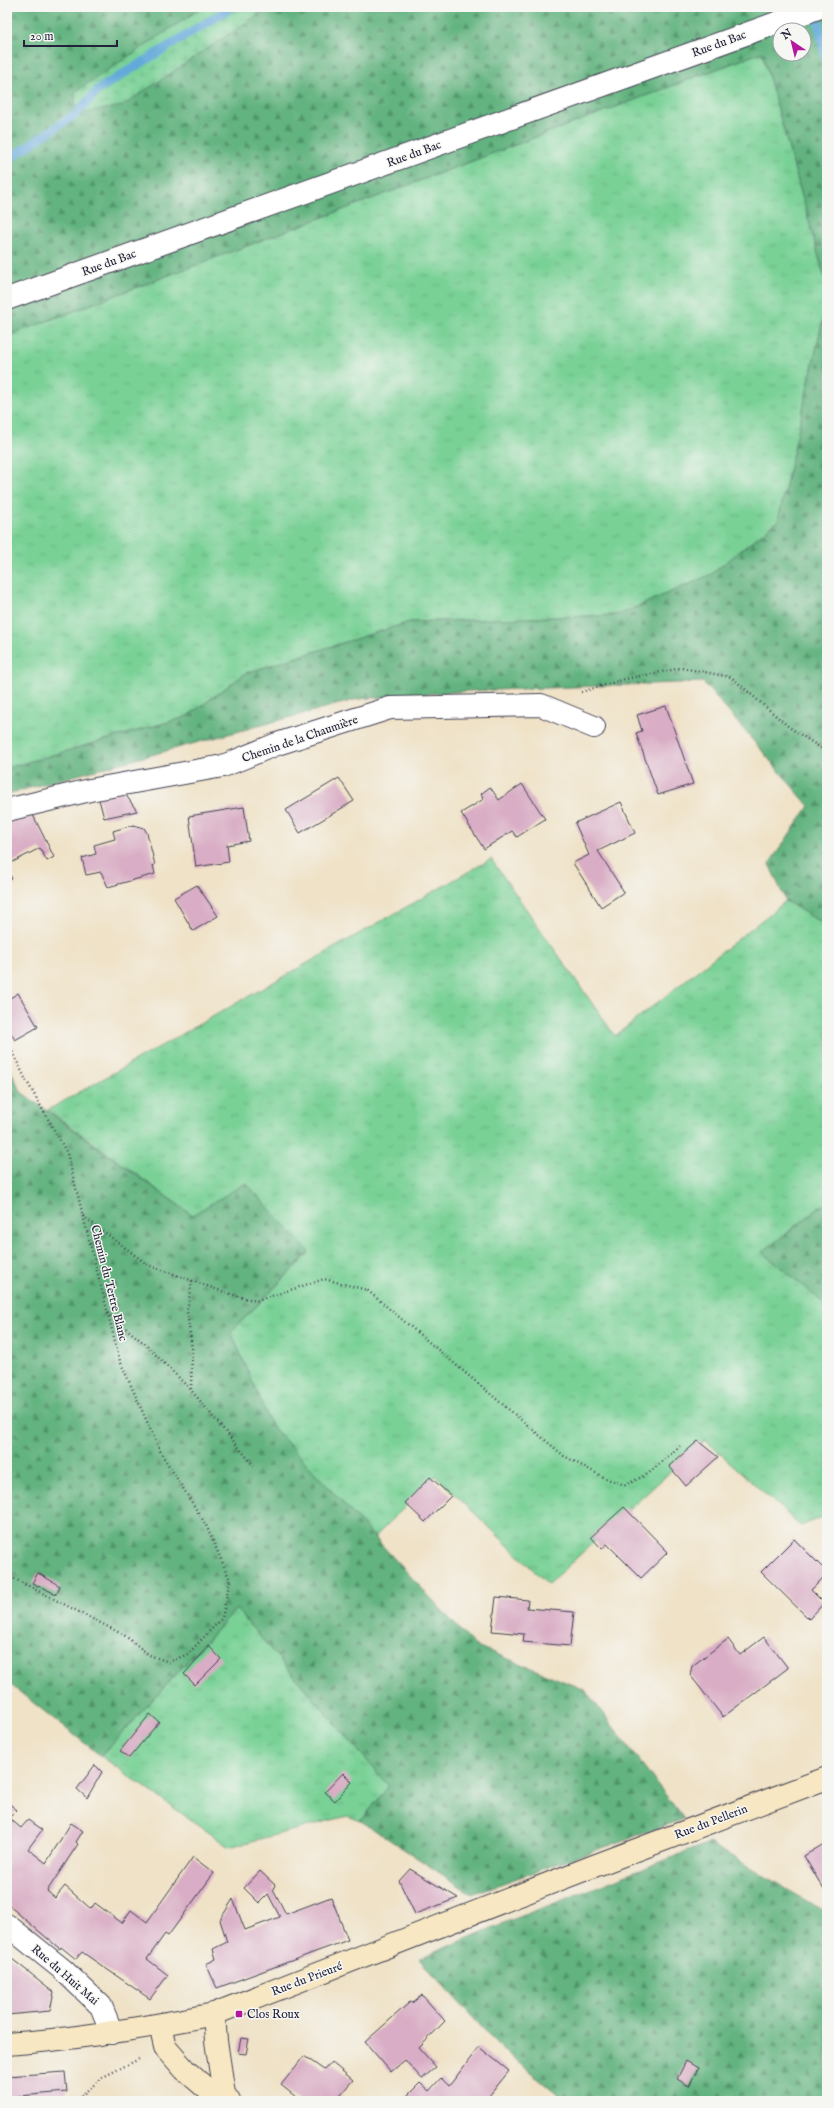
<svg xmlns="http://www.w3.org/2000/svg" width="834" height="2108" viewBox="0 0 834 2108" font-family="'IM FELL English',serif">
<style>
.grass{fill:url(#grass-tufts);stroke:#4e7a68}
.forest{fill:url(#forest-firs);stroke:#426a5d;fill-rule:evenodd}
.wetland{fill:url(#wetland-marsh);stroke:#4e7a68}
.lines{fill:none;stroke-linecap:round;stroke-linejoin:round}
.stream{stroke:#64a9da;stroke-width:9}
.building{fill:#d9adc5}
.street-casing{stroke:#413f50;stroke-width:24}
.secondary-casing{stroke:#413f50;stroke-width:24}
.path{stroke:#413f50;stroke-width:2.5;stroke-dasharray:1 3;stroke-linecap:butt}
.street{stroke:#fff;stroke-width:22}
.secondary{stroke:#f7e8c3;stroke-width:22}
.poi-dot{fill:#b5179e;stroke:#f6f6f2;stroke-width:1.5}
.labels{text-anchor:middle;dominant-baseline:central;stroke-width:3;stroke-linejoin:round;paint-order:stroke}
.street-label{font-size:12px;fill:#22223b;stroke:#f6f6f2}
.poi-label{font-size:12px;fill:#22223b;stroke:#f6f6f2;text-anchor:start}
</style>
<defs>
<pattern id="grass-tufts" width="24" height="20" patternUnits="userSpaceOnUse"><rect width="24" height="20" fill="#79d196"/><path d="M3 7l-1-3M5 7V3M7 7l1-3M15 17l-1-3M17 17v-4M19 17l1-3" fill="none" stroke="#68b382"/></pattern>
<pattern id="forest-firs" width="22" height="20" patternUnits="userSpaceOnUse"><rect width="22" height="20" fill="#62b37f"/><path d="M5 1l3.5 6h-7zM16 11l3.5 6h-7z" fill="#509169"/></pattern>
<pattern id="wetland-marsh" width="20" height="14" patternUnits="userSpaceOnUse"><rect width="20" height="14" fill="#79d196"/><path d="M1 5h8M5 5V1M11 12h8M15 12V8" fill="none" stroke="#68b382"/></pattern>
</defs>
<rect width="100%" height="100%" fill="#f6f6f2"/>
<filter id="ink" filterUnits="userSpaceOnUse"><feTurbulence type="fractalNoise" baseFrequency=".025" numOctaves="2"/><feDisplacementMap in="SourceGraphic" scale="8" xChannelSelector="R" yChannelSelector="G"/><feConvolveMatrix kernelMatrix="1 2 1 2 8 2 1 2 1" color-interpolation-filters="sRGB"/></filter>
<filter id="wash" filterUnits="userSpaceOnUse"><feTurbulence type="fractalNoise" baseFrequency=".012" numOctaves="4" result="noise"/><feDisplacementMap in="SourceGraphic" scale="16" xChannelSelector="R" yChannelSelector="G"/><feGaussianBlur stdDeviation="0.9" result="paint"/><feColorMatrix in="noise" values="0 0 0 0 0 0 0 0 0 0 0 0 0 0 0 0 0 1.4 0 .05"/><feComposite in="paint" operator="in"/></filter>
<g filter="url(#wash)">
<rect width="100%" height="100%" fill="#efe2c7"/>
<g class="grass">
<polygon points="762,52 827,286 827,301 778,521 710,575 618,615 410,622 246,673 186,717 7,768 7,336"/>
<polygon points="491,859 615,1036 786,901 827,926 827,1202 763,1252 827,1306 827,1515 801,1526 705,1440 548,1584 436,1476 374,1538 271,1425 231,1332 309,1253 192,1215 48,1110"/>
<polygon points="236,1609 389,1786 361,1821 347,1816 229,1847 101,1756"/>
</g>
<g class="forest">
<path d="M7,7h196l-128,85 47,14 147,-99h558v279l-65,-234 -755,284zM780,30h24v24h-24z"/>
<polygon points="827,301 827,926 786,901 769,864 809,806 703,682 468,691 358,699 7,794 7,768 186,717 246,673 410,622 618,615 710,575 778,521"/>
<polygon points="7,1062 21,1092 192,1215 246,1183 309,1252 231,1332 271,1425 474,1645 585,1690 684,1819 472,1894 361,1821 389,1786 236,1609 101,1756 7,1682"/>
<polygon points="827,1202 827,1306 762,1252"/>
<polygon points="709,1843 827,1913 827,2101 565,2101 500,2047 419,1959 496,1926"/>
</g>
<polygon class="wetland" points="203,7 269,7 122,106 76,114 75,92"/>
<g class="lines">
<g class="stream">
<polyline points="815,8 827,64"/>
<polyline points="7,160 76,114 99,89 232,7"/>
</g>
</g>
<g id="blocks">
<g class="building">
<polygon points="666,706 693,784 658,795 636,733 642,731 637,715"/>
<polygon points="339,778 354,801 300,833 286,810"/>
<polygon points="522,784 545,819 517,837 512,831 484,849 461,813 484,799 481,794 490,787 499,800"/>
<polygon points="121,788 137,811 104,818 97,792"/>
<polygon points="621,802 635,833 598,851 624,892 601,907 573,863 589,855 575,823"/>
<polygon points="244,807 249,841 227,845 229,862 196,867 189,816"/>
<polygon points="30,809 54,857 47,861 40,848 7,865 7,820"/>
<polygon points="133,825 144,828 147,833 155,865 153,865 155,874 108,887 101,872 86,875 82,858 96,854 94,845 115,839 113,831"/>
<polygon points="7,869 12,879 7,881"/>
<polygon points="197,885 218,916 193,931 174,898"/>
<polygon points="18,993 38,1027 15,1040 7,1026 7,1000"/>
<polygon points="698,1441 718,1457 686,1486 669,1466"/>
<polygon points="430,1477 451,1496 425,1522 405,1503"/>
<polygon points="624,1507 668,1552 641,1578 607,1544 602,1549 591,1537"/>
<polygon points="794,1539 827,1572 827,1574 811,1590 824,1603 809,1619 761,1572"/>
<polygon points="38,1573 60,1586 56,1594 32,1583"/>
<polygon points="496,1597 528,1600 527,1608 574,1612 570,1646 523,1642 524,1634 492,1631"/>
<polygon points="764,1637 788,1668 723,1717 690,1675 692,1666 728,1639 740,1655"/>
<polygon points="209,1646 221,1659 195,1685 184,1674"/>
<polygon points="150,1714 159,1722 129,1758 120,1751"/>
<polygon points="95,1765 102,1772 87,1798 77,1789"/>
<polygon points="343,1773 352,1782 335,1801 325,1792"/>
<polygon points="7,1802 17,1810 9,1818 21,1828 28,1820 42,1830 28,1849 46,1863 71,1823 83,1831 76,1842 78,1844 47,1891 55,1898 65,1886 91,1909 95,1903 122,1923 131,1910 147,1922 193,1857 214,1873 168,1936 165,1934 147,1959 168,1975 150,1999 82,1952 76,1959 61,1947 60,1949 7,1904"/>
<polygon points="827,1842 827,1895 804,1856"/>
<polygon points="410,1869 458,1898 415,1914 399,1881"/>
<polygon points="260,1871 275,1885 273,1889 286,1914 331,1897 348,1940 217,1988 206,1964 216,1959 213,1949 227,1942 220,1920 233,1899 245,1930 280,1917 268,1894 259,1903 244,1888"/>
<polygon points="7,1955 54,1992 50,2011 7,2015"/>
<polygon points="422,1995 445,2021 419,2048 436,2067 422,2079 405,2060 391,2072 365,2042 410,2002 412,2003"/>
<polygon points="241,2038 249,2039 246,2054 238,2053"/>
<polygon points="479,2047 509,2071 485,2101 402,2101 420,2083 429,2091 441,2078 449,2086"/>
<polygon points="304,2056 324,2070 331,2062 353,2080 340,2095 343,2097 340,2101 301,2101 281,2085"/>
<polygon points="686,2061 698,2068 689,2086 677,2079"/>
<polygon points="65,2072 67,2092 7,2097 7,2076"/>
</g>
</g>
</g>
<g filter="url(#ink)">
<use href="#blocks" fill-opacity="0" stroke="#413f50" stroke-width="1"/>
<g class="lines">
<defs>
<g id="street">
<polyline points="7,299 821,7"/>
<polyline points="7,810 90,790 223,766 277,744 390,708 541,705 594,727"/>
<polyline points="7,1925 62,1969 101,2006 112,2033"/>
</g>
<g id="secondary">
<polyline points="214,2014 216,2041 224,2094 229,2101"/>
<polyline points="160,2025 165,2047 185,2070 221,2101"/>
<path d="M7,2044c70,-5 138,-16 207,-30l380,-148 233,-88"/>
</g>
</defs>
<use href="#street" class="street-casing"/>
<use href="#secondary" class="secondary-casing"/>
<g class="path">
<polyline points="581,692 625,679 682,668 731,677 789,727 827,752"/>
<polyline points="7,1041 25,1078 67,1153 120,1361 161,1453 206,1525 230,1580 222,1618 188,1654 169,1662 149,1655 124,1635 7,1575"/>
<polyline points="83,1216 148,1265 227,1293 256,1301 324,1279 367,1290 564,1456 607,1479 625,1485 648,1474 680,1446"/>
<polyline points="107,1313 145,1344 191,1390 254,1466"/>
<polyline points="191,1389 192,1349 187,1312 192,1280"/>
<polyline points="75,2101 103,2077 141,2058"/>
</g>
<use href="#street" class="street"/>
<use href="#secondary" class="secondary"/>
</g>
</g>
<rect class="poi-dot" x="235" y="2010" width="8" height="8" rx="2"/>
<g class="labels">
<g class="street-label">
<text transform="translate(719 44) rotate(-20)">Rue du Bac</text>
<text transform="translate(414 154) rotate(-20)">Rue du Bac</text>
<text transform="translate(109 263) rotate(-20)">Rue du Bac</text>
<text transform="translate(300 739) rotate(-19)">Chemin de la Chaumière</text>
<text transform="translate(109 1283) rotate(76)">Chemin du Tertre Blanc</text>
<text transform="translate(711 1822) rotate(-21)">Rue du Pellerin</text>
<text transform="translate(65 1975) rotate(41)">Rue du Huit Mai</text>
<text transform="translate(307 1979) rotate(-21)">Rue du Prieuré</text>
</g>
<g class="poi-label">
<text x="247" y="2014">Clos Roux</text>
</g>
</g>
<rect width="834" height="2108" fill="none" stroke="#f6f6f2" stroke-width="24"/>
<g transform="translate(792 42) rotate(325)"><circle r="19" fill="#f6f6f2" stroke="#a1a1a9"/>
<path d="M0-3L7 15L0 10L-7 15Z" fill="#b5179e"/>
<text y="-6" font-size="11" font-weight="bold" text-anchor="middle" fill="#22223b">N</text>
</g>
<path d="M24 40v6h93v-6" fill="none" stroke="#22223b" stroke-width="2"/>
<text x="30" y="40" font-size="12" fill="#22223b" stroke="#f6f6f2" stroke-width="3" paint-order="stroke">20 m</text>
</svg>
